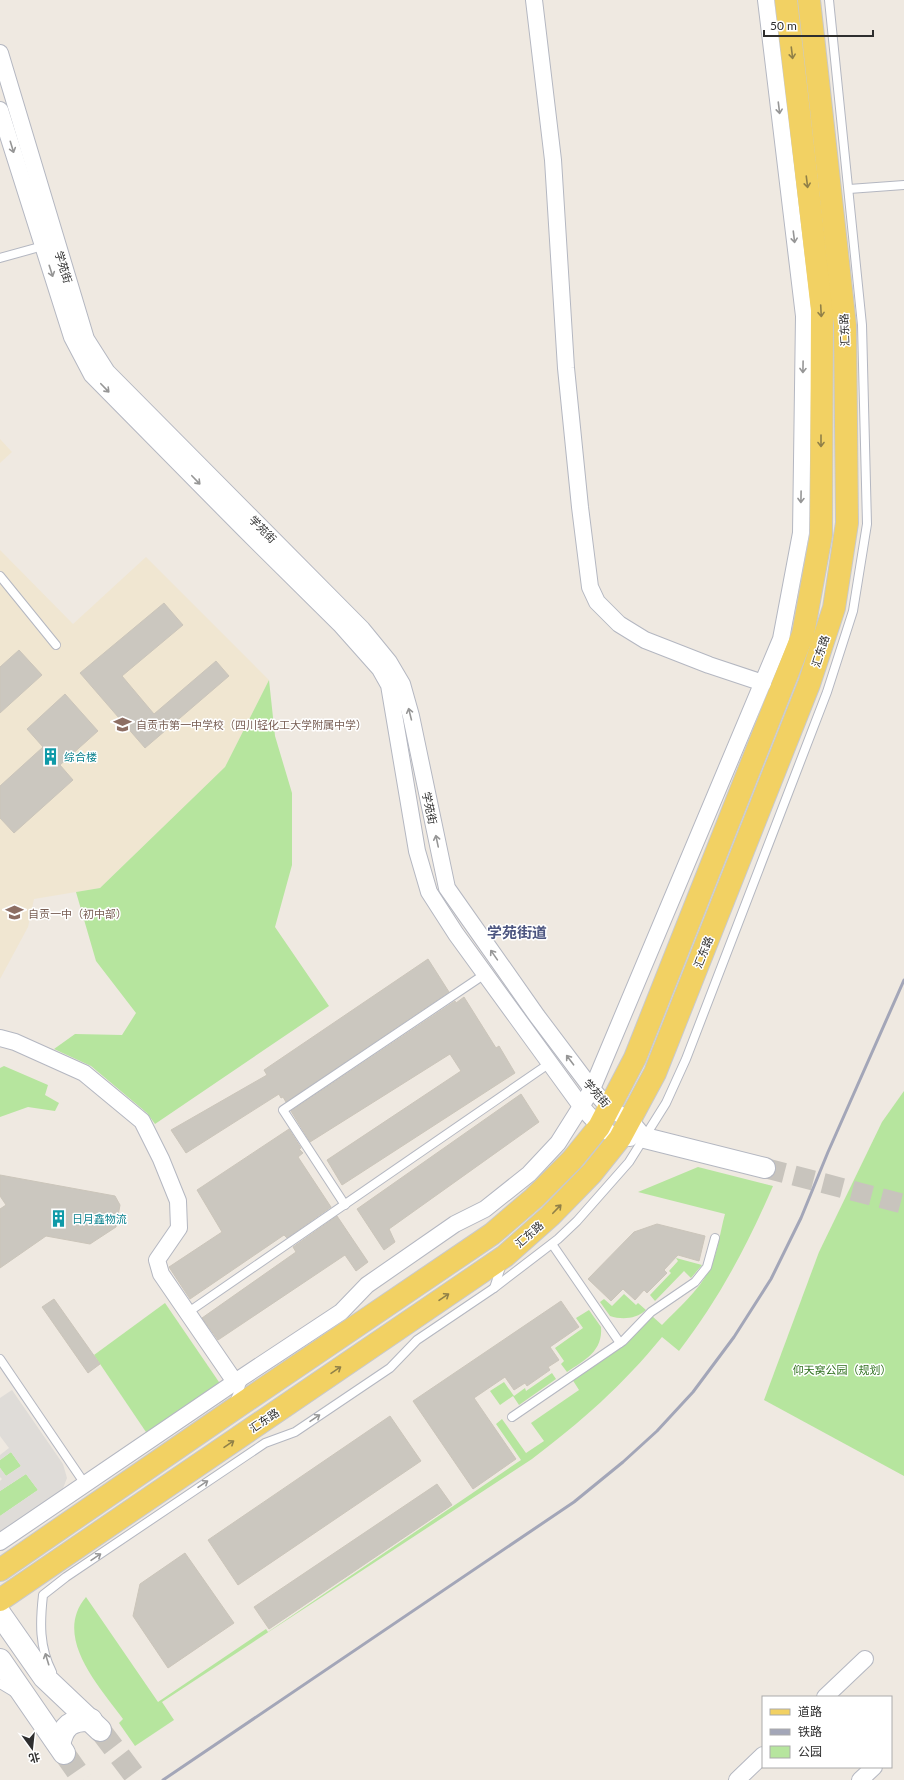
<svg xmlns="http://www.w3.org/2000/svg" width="904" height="1780" viewBox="0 0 904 1780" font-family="Lato,'Noto Sans SC',sans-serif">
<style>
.education{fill:#f0e6d1}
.green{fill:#b6e59e}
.plaza{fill:#dfdcd8}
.building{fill:#cbc7bf;stroke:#cbc5ba}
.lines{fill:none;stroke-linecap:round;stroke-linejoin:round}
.tertiary-tunnel{stroke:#c8c4bd;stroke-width:20;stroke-dasharray:20 10;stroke-linecap:butt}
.secondary-tunnel{stroke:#c8c4bd;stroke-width:22;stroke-dasharray:22 11;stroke-linecap:butt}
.service-casing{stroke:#b4b7c1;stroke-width:10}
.minor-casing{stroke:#b4b7c1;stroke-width:18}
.tertiary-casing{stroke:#b4b7c1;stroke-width:22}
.secondary-casing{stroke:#b4b7c1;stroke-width:24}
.primary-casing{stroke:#c9c9c9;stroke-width:24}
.service{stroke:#fff;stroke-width:8}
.minor{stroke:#fff;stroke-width:16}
.tertiary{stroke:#fff;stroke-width:20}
.secondary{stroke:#fff;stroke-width:22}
.primary{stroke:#f2d163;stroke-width:22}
.rail{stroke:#a3a6b8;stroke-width:3}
.oneway{stroke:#908048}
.oneway2{stroke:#969696}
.labels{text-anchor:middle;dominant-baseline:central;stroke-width:3;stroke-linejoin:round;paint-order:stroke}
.street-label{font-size:11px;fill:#2e2e2e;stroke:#fff}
.education-label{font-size:11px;fill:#785e54;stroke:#fff;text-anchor:start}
.culture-label{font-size:11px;fill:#0d838f;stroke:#fff;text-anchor:start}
.park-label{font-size:11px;fill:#2c6e1b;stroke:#fff}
.district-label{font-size:15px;font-weight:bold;fill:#4d5680;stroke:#fff}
</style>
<rect width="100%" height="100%" fill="#efe9e1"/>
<g class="education">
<polygon points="0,439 12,452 0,463"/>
<polygon points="0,550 73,624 146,557 269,680 225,767 100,888 34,899 28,927 0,979"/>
</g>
<g class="green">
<polygon points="269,680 275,736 292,793 292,865 275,927 329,1006 155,1124 147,1113 91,1066 54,1049 75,1034 122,1035 136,1013 96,961 76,892 100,888 225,767"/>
<polygon points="4,1066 48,1085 45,1095 59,1103 55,1111 28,1107 0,1117 0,1068"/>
<polygon points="904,1091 904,1476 764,1400 819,1252 882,1122"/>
<path d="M698,1167l75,19c-26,60 -54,113 -94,165l-17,-14c-39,48 -81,85 -130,122l-370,243 12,18 -39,26 -16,-23 4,-4c-23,-32 -71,-82 -37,-122l72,105 108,-73 2,3 253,-172 -25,-36 6,-5 24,34 18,-12 -13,-18 48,-33 -7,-11 80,-63 10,9c16,-17 38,-35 48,-57 8,-16 10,-36 15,-54l-87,-22z"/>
<polygon points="676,1258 702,1265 691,1278 684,1271 655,1301 650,1295 671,1273 669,1271 678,1261"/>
<path d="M624,1294l12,11 2,-2 8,7c-10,9 -24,10 -36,6l-10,-14 4,-3 8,7z"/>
<polygon points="165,1303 221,1385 148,1435 94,1355"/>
<path d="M589,1310l12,17c2,24 -16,33 -34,45l-6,-8 3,-3 -9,-13 28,-20 -7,-10z"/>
<polygon points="552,1373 556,1379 519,1405 513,1396 500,1405 490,1391 504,1382 514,1396 525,1388 526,1391"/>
<polygon points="11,1452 21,1466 6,1476 0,1468 0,1460"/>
<polygon points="26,1474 38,1490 0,1516 0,1491"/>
</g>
<polygon class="plaza" points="12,1390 63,1464 67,1478 62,1491 0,1537 0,1516 38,1490 26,1474 0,1491 0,1481 2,1479 0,1477 0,1468 6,1476 21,1466 11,1452 0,1460 0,1455 9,1448 0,1436 0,1398"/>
<g class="building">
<polygon points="164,603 183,625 122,676 154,714 216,661 229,676 145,748 80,673"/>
<polygon points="19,650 42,675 0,713 0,667"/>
<polygon points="65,694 98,731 60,765 73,780 14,833 0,818 0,786 43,747 27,729"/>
<polygon points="428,959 449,992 286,1102 283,1097 281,1098 279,1094 186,1153 171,1130 267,1075 264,1070"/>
<polygon points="464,997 496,1048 499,1046 515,1073 342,1185 327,1160 461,1071 450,1054 310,1142 291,1111 455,1001 456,1003"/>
<polygon points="521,1094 539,1122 389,1229 395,1242 384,1250 357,1209"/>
<polygon points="289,1129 301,1148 299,1149 303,1153 298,1157 331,1207 287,1238 284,1235 190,1299 169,1267 222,1232 197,1190"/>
<polygon points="0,1175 115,1196 120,1205 116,1227 90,1244 46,1236 0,1268 0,1209 6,1205 0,1196"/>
<polygon points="337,1216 368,1262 356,1271 345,1255 218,1340 202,1318 296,1252 293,1247"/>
<polygon points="657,1224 705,1236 699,1261 678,1255 664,1270 667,1273 647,1293 644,1290 635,1300 623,1289 611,1301 588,1279 634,1232"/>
<polygon points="54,1299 100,1364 88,1373 42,1307"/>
<polygon points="561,1301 579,1327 550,1347 559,1360 548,1367 550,1370 527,1386 525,1383 514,1390 505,1377 474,1398 516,1459 473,1489 413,1401"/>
<polygon points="390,1416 421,1461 238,1585 208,1540"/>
<polygon points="437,1484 452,1505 269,1629 254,1607"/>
<polygon points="185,1553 234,1623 168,1668 133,1616 140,1584"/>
</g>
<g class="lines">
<polyline class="tertiary-tunnel" points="765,1168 904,1204"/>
<g class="secondary-tunnel">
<polyline points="100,1730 138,1780"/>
<polyline points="64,1753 83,1780"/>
</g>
<defs>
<g id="service">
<polyline points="849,189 904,185"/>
<polyline points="0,258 43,246"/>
<polyline points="0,576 56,645"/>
<polyline points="345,1205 283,1110 485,974"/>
<polyline points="552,1244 620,1343"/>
<polyline points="494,1288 502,1264"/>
<polyline points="187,1313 550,1063"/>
<polyline points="0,1359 85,1484"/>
<polyline points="234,1402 244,1378"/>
<polyline points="512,1417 623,1341 651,1312 695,1282 707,1267 715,1238"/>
<path d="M52,1672c-13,-25 -12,-50 -9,-77l23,-18 199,-134 30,-11 95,-64 27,-28 77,-52 64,-49 19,-18 52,-59 37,-59 20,-44 141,-367 26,-81 14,-87 -5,-199 -33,-325"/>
<polyline points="0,1684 15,1693"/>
</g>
<g id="minor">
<polyline points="534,0 553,160 566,368 580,507 590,587 597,602 619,624 645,640 709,665 763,683"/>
<polyline points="0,53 86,339 107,372 362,629 389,662 402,684 411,716 447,888 537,1016 592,1089 610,1109 630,1120 645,1138"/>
<path d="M0,110l72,227 20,38 153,155 95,94 40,45 9,16 28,166 12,41 27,42 125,172c14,16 26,32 49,32"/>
<polyline points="0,1038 15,1042 84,1073 142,1121 161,1159 178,1201 179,1228 157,1260 161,1274 235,1382"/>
<polyline points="0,1542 235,1382 341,1312 367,1285 455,1224 485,1209 529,1174 558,1143 592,1089 781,639 801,533 804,316 766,0"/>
<polyline points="825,1697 865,1659"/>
<polyline points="737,1780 763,1755"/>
<polyline points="860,1780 874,1767"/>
</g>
<polyline id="tertiary" points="645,1138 765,1168"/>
<g id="secondary">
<polyline points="0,1614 44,1677 100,1730"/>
<polyline points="0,1660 64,1753"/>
<path d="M59,1745c4,-19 12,-26 32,-25"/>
</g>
<g id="primary">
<polyline points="0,1570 231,1411 492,1234 534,1198 572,1160 599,1127 635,1058 803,634 821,535 822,310 786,0"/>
<polyline points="0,1600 505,1256 550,1216 592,1173 620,1138 655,1073 809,684 834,608 847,523 845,325 809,0"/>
</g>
</defs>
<use href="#service" class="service-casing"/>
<use href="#minor" class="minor-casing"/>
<use href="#tertiary" class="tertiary-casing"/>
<use href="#secondary" class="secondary-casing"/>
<use href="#primary" class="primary-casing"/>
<use href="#service" class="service"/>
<use href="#minor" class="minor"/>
<use href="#tertiary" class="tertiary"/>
<use href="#secondary" class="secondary"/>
<use href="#primary" class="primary"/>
<polyline class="rail" points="163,1780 574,1502 623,1462 657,1431 693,1392 734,1337 771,1279 801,1218 828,1152 904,980"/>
</g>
<defs><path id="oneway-shaft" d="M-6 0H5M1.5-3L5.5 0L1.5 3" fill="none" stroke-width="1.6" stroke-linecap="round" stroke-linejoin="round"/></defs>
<g class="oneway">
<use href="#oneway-shaft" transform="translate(792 53) rotate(83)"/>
<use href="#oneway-shaft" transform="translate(807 182) rotate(83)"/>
<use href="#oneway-shaft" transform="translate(821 311) rotate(87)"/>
<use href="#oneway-shaft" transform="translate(821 441) rotate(90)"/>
<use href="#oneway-shaft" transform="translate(557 1209) rotate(-46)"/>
<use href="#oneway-shaft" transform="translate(444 1297) rotate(-34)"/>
<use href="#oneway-shaft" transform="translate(336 1370) rotate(-34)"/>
<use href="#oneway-shaft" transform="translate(229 1444) rotate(-34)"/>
</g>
<g class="oneway2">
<use href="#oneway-shaft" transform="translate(779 108) rotate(83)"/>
<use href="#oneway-shaft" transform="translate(12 147) rotate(73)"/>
<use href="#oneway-shaft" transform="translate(794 237) rotate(83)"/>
<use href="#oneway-shaft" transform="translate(51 271) rotate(72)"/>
<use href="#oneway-shaft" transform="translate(803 367) rotate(91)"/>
<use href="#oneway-shaft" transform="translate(105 388) rotate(46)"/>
<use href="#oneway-shaft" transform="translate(196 480) rotate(46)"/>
<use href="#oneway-shaft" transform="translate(801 497) rotate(91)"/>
<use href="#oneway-shaft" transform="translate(410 714) rotate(-104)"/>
<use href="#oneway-shaft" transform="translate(437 841) rotate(-102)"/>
<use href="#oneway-shaft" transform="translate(494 955) rotate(-125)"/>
<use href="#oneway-shaft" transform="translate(570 1060) rotate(-127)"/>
<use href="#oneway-shaft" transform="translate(315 1418) rotate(-34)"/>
<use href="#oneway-shaft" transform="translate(203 1484) rotate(-34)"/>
<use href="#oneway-shaft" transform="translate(96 1557) rotate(-34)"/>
<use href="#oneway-shaft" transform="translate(47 1659) rotate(-107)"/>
</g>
<defs>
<symbol id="school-bare" viewBox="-9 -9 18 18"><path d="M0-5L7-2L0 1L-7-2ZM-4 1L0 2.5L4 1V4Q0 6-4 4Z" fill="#8d6e63" stroke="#fff" stroke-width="2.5" paint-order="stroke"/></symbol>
<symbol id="building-bare" viewBox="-9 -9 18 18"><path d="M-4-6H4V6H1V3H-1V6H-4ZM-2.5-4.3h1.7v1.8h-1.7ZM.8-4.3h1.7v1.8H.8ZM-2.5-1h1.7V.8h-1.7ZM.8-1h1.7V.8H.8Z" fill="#0f9aa8" stroke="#fff" stroke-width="2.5" paint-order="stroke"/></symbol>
</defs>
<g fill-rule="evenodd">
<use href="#school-bare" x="110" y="712" width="25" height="25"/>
<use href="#building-bare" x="38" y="744" width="25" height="25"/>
<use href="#school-bare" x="2" y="900" width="25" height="25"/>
<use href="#building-bare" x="46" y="1206" width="25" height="25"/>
</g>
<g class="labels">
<g class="street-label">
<text transform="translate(64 267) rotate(73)">学苑街</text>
<text transform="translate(844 330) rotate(-93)">汇东路</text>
<text transform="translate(263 529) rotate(45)">学苑街</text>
<text transform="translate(820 651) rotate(-72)">汇东路</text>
<text transform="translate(430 808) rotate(78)">学苑街</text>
<text transform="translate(703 952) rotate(-68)">汇东路</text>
<text transform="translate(597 1093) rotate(49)">学苑街</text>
<text transform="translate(529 1234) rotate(-41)">汇东路</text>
<text transform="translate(264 1420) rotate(-34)">汇东路</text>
</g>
<g class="education-label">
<text x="136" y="724">自贡市第一中学校（四川轻化工大学附属中学）</text>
<text x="28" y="913">自贡一中（初中部）</text>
</g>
<g class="culture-label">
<text x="64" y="756">综合楼</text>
<text x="72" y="1218">日月鑫物流</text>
</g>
<g class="park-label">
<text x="842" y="1369">仰天窝公园（规划）</text>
</g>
<g class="district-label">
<text x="517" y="932">学苑街道</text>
</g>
</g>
<rect x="762" y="1696" width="130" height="72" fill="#ffffff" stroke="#ababab"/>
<rect x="770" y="1709" width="20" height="6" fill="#f2d163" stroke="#ababab"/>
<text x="798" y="1716" font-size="12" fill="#2e2e2e">道路</text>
<rect x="770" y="1729" width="20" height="6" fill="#a3a6b8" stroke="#ababab"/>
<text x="798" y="1736" font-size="12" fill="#2e2e2e">铁路</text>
<rect x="770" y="1746" width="20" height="12" fill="#b6e59e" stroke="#ababab"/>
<text x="798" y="1756" font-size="12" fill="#2e2e2e">公园</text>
<g transform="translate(32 1748) rotate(165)" stroke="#ffffff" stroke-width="3" paint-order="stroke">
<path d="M0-3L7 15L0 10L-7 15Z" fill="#2e2e2e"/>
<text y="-6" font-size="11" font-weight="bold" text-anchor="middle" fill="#2e2e2e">北</text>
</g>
<path d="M764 30v6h109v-6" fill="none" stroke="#2e2e2e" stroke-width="2"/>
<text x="770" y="30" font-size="12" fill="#2e2e2e" stroke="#ffffff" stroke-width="3" paint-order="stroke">50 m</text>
</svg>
